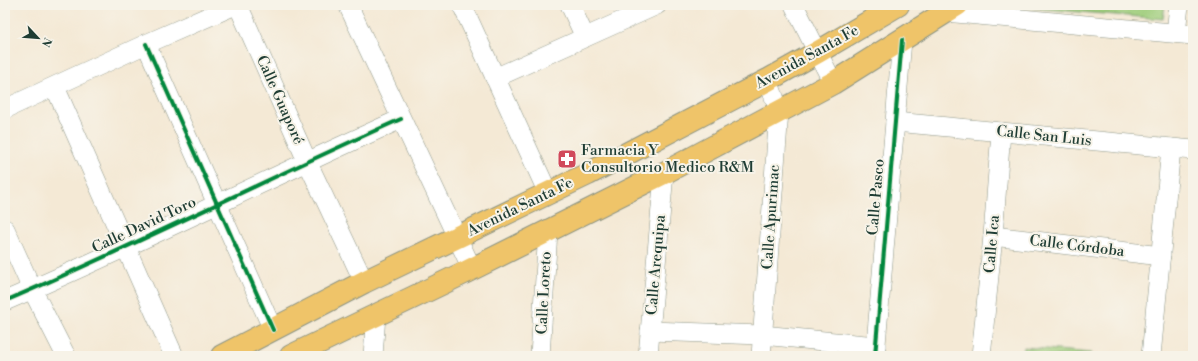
<svg xmlns="http://www.w3.org/2000/svg" width="1198" height="361" viewBox="0 0 1198 361" font-family="'Libre Bodoni',serif">
<style>
.green{fill:#9fcd7b;stroke:#5f8558}
.lines{fill:none;stroke-linecap:round;stroke-linejoin:round}
.minor-casing{stroke:#8a9384;stroke-width:20}
.major-casing{stroke:#8a9384;stroke-width:24}
.minor{stroke:#fff;stroke-width:19}
.major{stroke:#efc469;stroke-width:22}
.cycleway-casing{stroke:#f7f3e8;stroke-width:6}
.cycleway{stroke:#00873e;stroke-width:4}
.labels{text-anchor:middle;dominant-baseline:central;stroke-width:4;stroke-linejoin:round;paint-order:stroke}
.street-label{font-size:15px;fill:#1f3d34;stroke:#f7f3e8}
.poi-label{font-size:15px;fill:#1f3d34;stroke:#f7f3e8;text-anchor:start}
</style>
<rect width="100%" height="100%" fill="#f7f3e8"/>
<filter id="ink" filterUnits="userSpaceOnUse"><feTurbulence type="fractalNoise" baseFrequency=".025" numOctaves="2"/><feDisplacementMap in="SourceGraphic" scale="8" xChannelSelector="R" yChannelSelector="G"/><feConvolveMatrix kernelMatrix="1 2 1 2 8 2 1 2 1" color-interpolation-filters="sRGB"/></filter>
<filter id="wash" filterUnits="userSpaceOnUse"><feTurbulence type="fractalNoise" baseFrequency=".012" numOctaves="4" result="noise"/><feDisplacementMap in="SourceGraphic" scale="16" xChannelSelector="R" yChannelSelector="G"/><feGaussianBlur stdDeviation="0.9" result="paint"/><feColorMatrix in="noise" values="0 0 0 0 0 0 0 0 0 0 0 0 0 0 0 0 0 1.4 0 .05"/><feComposite in="paint" operator="in"/></filter>
<g filter="url(#wash)">
<rect width="100%" height="100%" fill="#f4e9d5"/>
<g class="green">
<polygon points="996,5 1165,5 1163,19"/>
<polygon points="1024,347 1091,353 1091,356 1023,356"/>
</g>
</g>
<g filter="url(#ink)">
<g class="lines">
<defs>
<g id="minor">
<polyline points="238,5 307,161 364,282"/>
<polyline points="348,5 472,269"/>
<polyline points="462,5 548,193"/>
<polyline points="570,5 585,37"/>
<polyline points="794,5 833,83"/>
<polyline points="945,12 1193,35"/>
<polyline points="1176,33 1179,5"/>
<polyline points="146,44 273,330"/>
<polyline points="495,78 657,5"/>
<polyline points="55,87 174,356"/>
<polyline points="5,109 146,44 235,5"/>
<polyline points="895,122 1193,150"/>
<polyline points="5,229 32,289 66,356"/>
<polyline points="993,236 1161,256"/>
<path d="M5,301c134,-57 263,-123 396,-182"/>
<polyline points="650,331 762,335 876,346"/>
<polyline points="373,356 376,315"/>
<polyline points="540,356 548,231"/>
<polyline points="648,356 664,173"/>
<polyline points="761,356 779,111 768,80"/>
<polyline points="875,356 902,40"/>
<polyline points="981,356 993,236 1001,132"/>
<polyline points="1151,356 1171,148"/>
</g>
<g id="major">
<polyline points="222,356 364,282 588,174 768,80 818,52 898,5"/>
<polyline points="291,356 466,272 664,173 833,83 957,5"/>
</g>
</defs>
<use href="#minor" class="minor-casing"/>
<use href="#major" class="major-casing"/>
<use href="#minor" class="minor"/>
<use href="#major" class="major"/>
<defs>
<g id="cycleway">
<polyline points="146,44 273,330"/>
<path d="M5,301c134,-57 263,-123 396,-182"/>
<polyline points="875,356 902,40"/>
</g>
</defs>
<use href="#cycleway" class="cycleway-casing"/>
<use href="#cycleway" class="cycleway"/>
</g>
</g>
<defs>
<symbol id="pharmacy-square" viewBox="-11 -11 22 22"><rect x="-9" y="-9" width="18" height="18" rx="4" fill="#d1495b" stroke="#f7f3e8"/><path d="M-2-6h4v4h4v4h-4v4h-4v-4h-4v-4h4Z" fill="#fff"/></symbol>
</defs>
<g fill-rule="evenodd">
<use href="#pharmacy-square" x="556" y="148" width="22" height="22"/>
</g>
<g class="labels">
<g class="street-label">
<text transform="translate(807 57) rotate(-29)">Avenida Santa Fe</text>
<text transform="translate(280 100) rotate(66)">Calle Guaporé</text>
<text transform="translate(1044 136) rotate(6)">Calle San Luis</text>
<text transform="translate(876 197) rotate(-85)">Calle Pasco</text>
<text transform="translate(520 207) rotate(-26)">Avenida Santa Fe</text>
<text transform="translate(771 217) rotate(-86)">Calle Apurimac</text>
<text transform="translate(144 225) rotate(-25)">Calle David Toro</text>
<text transform="translate(992 244) rotate(-85)">Calle Ica</text>
<text transform="translate(1077 246) rotate(7)">Calle Córdoba</text>
<text transform="translate(656 265) rotate(-85)">Calle Arequipa</text>
<text transform="translate(544 293) rotate(-87)">Calle Loreto</text>
</g>
<g class="poi-label">
<text x="581" y="150">Farmacia Y<tspan x="581" dy="17">Consultorio Medico R&amp;M</tspan></text>
</g>
</g>
<rect width="1198" height="361" fill="none" stroke="#f7f3e8" stroke-width="20"/>
<g transform="translate(38 38) rotate(116)" stroke="#f7f3e8" stroke-width="3" paint-order="stroke">
<path d="M0-3L7 15L0 10L-7 15Z" fill="#1f3d34"/>
<text y="-6" font-size="11" font-weight="bold" text-anchor="middle" fill="#1f3d34">N</text>
</g>
</svg>
